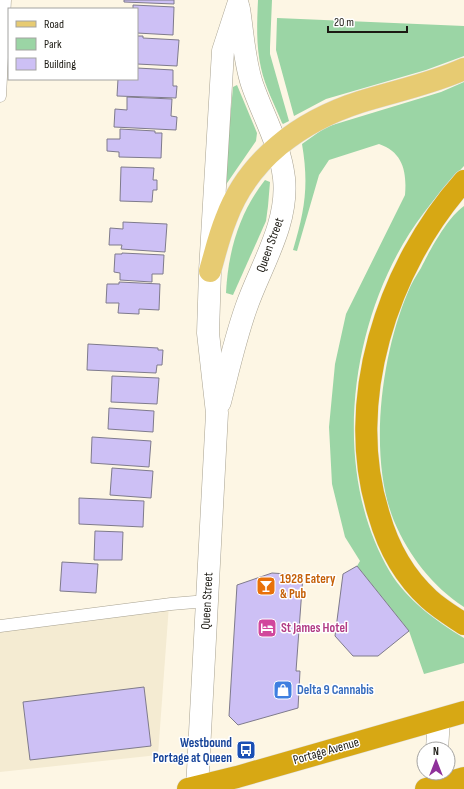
<svg xmlns="http://www.w3.org/2000/svg" width="464" height="789" viewBox="0 0 464 789" font-family="'Sofia Sans Condensed',sans-serif">
<style>
.built{fill:#f4ebd2}
.green{fill:#9bd5a5}
.building{fill:#cdc0f5;stroke:#7f7b8c}
.lines{fill:none;stroke-linecap:round;stroke-linejoin:round}
.lane-casing{stroke:#a8a291;stroke-width:13}
.street-casing{stroke:#a8a291;stroke-width:23}
.primary-casing{stroke:#dfdfde;stroke-width:23}
.highway-casing{stroke:#dfdfde;stroke-width:23}
.lane{stroke:#fff;stroke-width:12}
.street{stroke:#fff;stroke-width:22}
.primary{stroke:#e7cb72;stroke-width:22}
.highway{stroke:#d7a814;stroke-width:22}
.labels{text-anchor:middle;dominant-baseline:central;stroke-width:3;stroke-linejoin:round;paint-order:stroke}
.street-label{font-size:13px;fill:#1c1a13;stroke:#fff}
.food-label{font-size:13px;font-weight:bold;fill:#c56008;stroke:#fff;text-anchor:start}
.hotel-label{font-size:13px;font-weight:bold;fill:#b23c85;stroke:#fff;text-anchor:start}
.shop-label{font-size:13px;font-weight:bold;fill:#366cbe;stroke:#fff;text-anchor:start}
.transit-label{font-size:13px;font-weight:bold;fill:#164399;stroke:#fff;text-anchor:end}
</style>
<rect width="100%" height="100%" fill="#fdf6e4"/>
<polygon class="built" points="169,605 158,755 0,772 0,627"/>
<g class="green">
<path d="M258,0h14l-2,47v7l19,67 -6,3 -1,-1c-7,-18 -17,-36 -21,-55 -5,-23 -4,-45 -3,-68z"/>
<polygon points="277,18 464,26 464,56 426,70 326,99 294,116 276,50"/>
<path d="M464,82v84c-23,24 -44,49 -61,78 -55,94 -70,232 -13,328 17,28 46,49 74,66v25l-40,11 -15,-43 -52,-65 3,-5 -15,-24 -13,-53 -3,-57 6,-63 11,-50 59,-119c2,-23 -2,-43 -26,-51l-50,16 -10,15 -22,76 -4,-1c12,-40 16,-65 9,-106l24,-17 115,-35z"/>
<polygon points="237,85 257,133 256,141 225,186 224,185 233,87"/>
<path d="M265,180l5,2 -2,24 -2,15 -33,74 -7,-2c2,-41 13,-80 39,-113z"/>
<path d="M464,206v401c-32,-21 -55,-51 -70,-86 -26,-64 -13,-166 14,-229 3,-8 8,-16 13,-24 9,-18 26,-50 43,-62z"/>
</g>
<g class="building">
<polygon points="124,0 174,0 174,4 124,2"/>
<polygon points="133,5 174,7 173,35 137,33 137,9 133,9"/>
<polygon points="137,36 143,36 143,38 179,40 177,66 137,64"/>
<polygon points="137,68 173,70 173,86 177,86 176,98 117,96 118,79 137,79"/>
<polygon points="127,97 172,99 171,116 177,117 176,130 114,127 115,109 127,110"/>
<polygon points="120,129 155,131 155,133 162,133 161,158 119,157 119,152 107,151 107,139 120,139"/>
<polygon points="121,167 154,168 153,180 157,180 157,190 153,190 152,202 120,201"/>
<polygon points="123,222 167,224 165,252 121,249 122,245 109,245 110,228 123,229"/>
<polygon points="122,253 164,255 163,274 152,274 152,282 120,280 120,273 114,272 115,254 122,254"/>
<polygon points="119,282 160,284 159,310 139,309 139,314 118,313 119,303 106,303 107,284 119,284"/>
<polygon points="88,344 158,348 158,350 163,350 162,365 157,365 156,373 87,370"/>
<polygon points="112,376 159,378 157,404 111,402"/>
<polygon points="109,408 154,411 153,432 108,429"/>
<polygon points="92,437 151,441 149,467 91,463"/>
<polygon points="112,468 153,471 151,498 110,495"/>
<polygon points="79,498 144,501 143,527 79,524"/>
<polygon points="95,531 123,532 122,560 94,560"/>
<polygon points="62,562 98,564 96,593 60,591"/>
<polygon points="357,566 409,631 378,656 353,656 335,636 343,574"/>
<polygon points="272,573 303,575 296,671 300,671 298,708 238,725 229,716 237,585"/>
<polygon points="144,687 151,746 30,760 23,702"/>
</g>
<g class="lines">
<defs>
<g id="lane">
<polyline points="0,96 5,0"/>
<polyline points="0,626 171,604 207,601"/>
</g>
<g id="street">
<path d="M220,402c8,-31 15,-63 26,-94 14,-41 43,-84 38,-130 -4,-34 -21,-62 -32,-94 -8,-24 -9,-50 -13,-75"/>
<polyline points="437,749 439,720"/>
<polyline points="197,789 217,413 208,333 210,271 223,51 238,5"/>
</g>
<path id="primary" d="M210,271c5,-17 9,-35 16,-52 22,-60 75,-98 134,-117 35,-11 71,-18 104,-33"/>
<g id="highway">
<path d="M464,181c-77,86 -121,222 -85,334 9,32 26,62 50,84 11,10 23,17 35,25"/>
<polyline points="188,789 237,777 464,712"/>
<polyline points="426,789 464,778"/>
</g>
</defs>
<use href="#lane" class="lane-casing"/>
<use href="#street" class="street-casing"/>
<use href="#primary" class="primary-casing"/>
<use href="#highway" class="highway-casing"/>
<use href="#lane" class="lane"/>
<use href="#street" class="street"/>
<use href="#primary" class="primary"/>
<use href="#highway" class="highway"/>
</g>
<defs>
<symbol id="bar-square" viewBox="-11 -11 22 22"><rect x="-9" y="-9" width="18" height="18" rx="4" fill="#e8710a" stroke="#fff"/><path d="M-6-5H6L.8 .8V4.5H3.5V6h-7V4.5H-.8V.8Z" fill="#fff"/></symbol>
<symbol id="hotel-square" viewBox="-11 -11 22 22"><rect x="-9" y="-9" width="18" height="18" rx="4" fill="#d1479c" stroke="#fff"/><path d="M-6-4.5h1.5V1H6V5H4.5V3h-9V5H-6ZM-4 0a1.8 1.8 0 1 1 3.6 0ZM.5 0V-2.5h3Q6-2.5 6 0Z" fill="#fff"/></symbol>
<symbol id="shop-square" viewBox="-11 -11 22 22"><rect x="-9" y="-9" width="18" height="18" rx="4" fill="#3f7fe0" stroke="#fff"/><path d="M-5-2.5h2.3a2.7 3.5 0 0 1 5.4 0H5L5.5 6h-11ZM-1.5-2.5h3a1.5 2.3 0 0 0-3 0Z" fill="#fff"/></symbol>
<symbol id="bus-square" viewBox="-11 -11 22 22"><rect x="-9" y="-9" width="18" height="18" rx="4" fill="#1a4fb4" stroke="#fff"/><path d="M-5-6H5V4H4V6H2V4H-2V6H-4V4H-5ZM-3.5-4V0h7V-4ZM-3.5 1.2v1.5H-2V1.2ZM2 1.2v1.5H3.5V1.2Z" fill="#fff"/></symbol>
</defs>
<g fill-rule="evenodd">
<use href="#bar-square" x="255" y="575" width="22" height="22"/>
<use href="#hotel-square" x="256" y="617" width="22" height="22"/>
<use href="#shop-square" x="272" y="679" width="22" height="22"/>
<use href="#bus-square" x="235" y="739" width="22" height="22"/>
</g>
<g class="labels">
<g class="street-label">
<text transform="translate(270 245) rotate(-70)">Queen Street</text>
<text transform="translate(207 601) rotate(-87)">Queen Street</text>
<text transform="translate(326 751) rotate(-16)">Portage Avenue</text>
</g>
<g class="food-label">
<text x="280" y="579">1928 Eatery<tspan x="280" dy="15">&amp; Pub</tspan></text>
</g>
<g class="hotel-label">
<text x="281" y="628">St James Hotel</text>
</g>
<g class="shop-label">
<text x="297" y="690">Delta 9 Cannabis</text>
</g>
<g class="transit-label">
<text x="232" y="743">Westbound<tspan x="232" dy="15">Portage at Queen</tspan></text>
</g>
</g>
<rect x="8" y="8" width="130" height="72" fill="#ffffff" stroke="#a4a3a1"/>
<rect x="16" y="21" width="20" height="6" fill="#e7cb72" stroke="#a4a3a1"/>
<text x="44" y="28" font-size="12" fill="#1c1a13">Road</text>
<rect x="16" y="38" width="20" height="12" fill="#9bd5a5" stroke="#a4a3a1"/>
<text x="44" y="48" font-size="12" fill="#1c1a13">Park</text>
<rect x="16" y="58" width="20" height="12" fill="#cdc0f5" stroke="#a4a3a1"/>
<text x="44" y="68" font-size="12" fill="#1c1a13">Building</text>
<g transform="translate(436 761)"><circle r="19" fill="#ffffff" stroke="#a4a3a1"/>
<path d="M0-3L7 15L0 10L-7 15Z" fill="#8f319a"/>
<text y="-6" font-size="11" font-weight="bold" text-anchor="middle" fill="#1c1a13">N</text>
</g>
<path d="M328 26v6h79v-6" fill="none" stroke="#1c1a13" stroke-width="2"/>
<text x="334" y="26" font-size="12" fill="#1c1a13" stroke="#ffffff" stroke-width="3" paint-order="stroke">20 m</text>
</svg>
